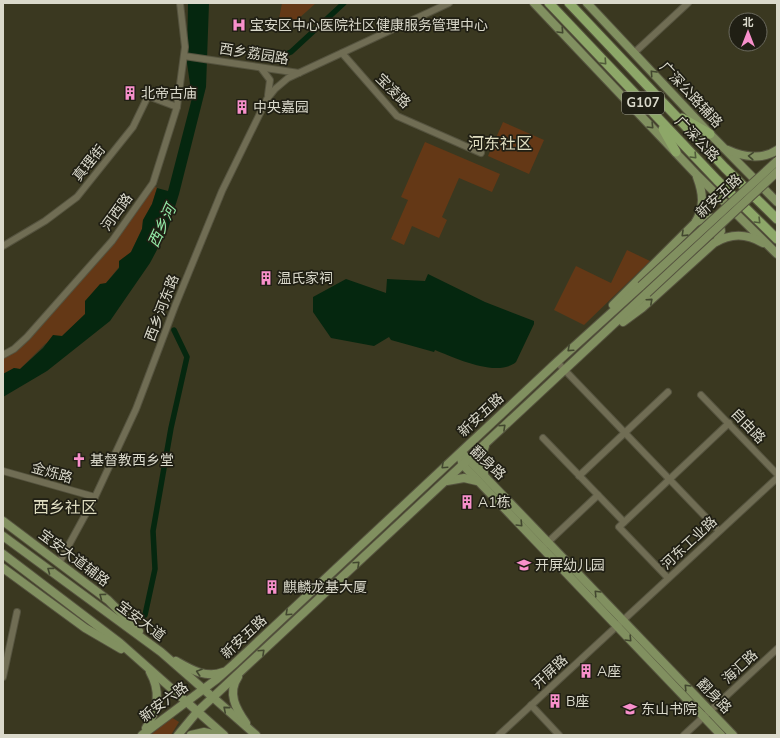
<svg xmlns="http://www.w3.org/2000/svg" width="780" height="738" viewBox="0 0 780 738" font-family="'Nunito Sans','Noto Sans SC',sans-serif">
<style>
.green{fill:#643816}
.water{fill:#05270f}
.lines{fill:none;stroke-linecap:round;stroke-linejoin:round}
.canal{stroke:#05270f;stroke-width:5.5}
.minor-casing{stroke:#55533f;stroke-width:8}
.major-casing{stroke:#55533f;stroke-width:10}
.highway-casing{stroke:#55533f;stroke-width:11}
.minor{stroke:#706d54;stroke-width:6}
.major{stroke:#819060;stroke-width:8}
.highway{stroke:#8da768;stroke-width:9}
.major-bridge-casing{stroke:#55533f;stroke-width:10;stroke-linecap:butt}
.major-bridge{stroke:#819060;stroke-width:8}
.oneway{stroke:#42472f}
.oneway2{stroke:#515c3a}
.labels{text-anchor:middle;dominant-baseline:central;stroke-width:3.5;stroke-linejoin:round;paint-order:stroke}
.shield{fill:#201f14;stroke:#a2a194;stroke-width:1}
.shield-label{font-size:13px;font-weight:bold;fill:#dad9cb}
.poi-label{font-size:14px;fill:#dad9cb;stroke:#201f14;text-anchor:start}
.street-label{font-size:14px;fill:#dad9cb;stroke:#201f14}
.water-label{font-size:15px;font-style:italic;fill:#94eca8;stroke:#201f14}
.quarter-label{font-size:16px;fill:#dfddc0;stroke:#201f14}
</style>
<rect width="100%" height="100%" fill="#3a3820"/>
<g class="green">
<polygon points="282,3 316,3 297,20 279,19"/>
<polygon points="503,122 544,140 529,174 488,156"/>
<polygon points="425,142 500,174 492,192 459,178 442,217 447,220 439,238 412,226 404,245 391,239 408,200 401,197"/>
<polygon points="154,186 157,188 152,204 143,220 142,229 131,252 106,283 86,314 62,336 45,344 20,369 14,368 3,374 3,357 28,338"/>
<polygon points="627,250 650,261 584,325 554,310 576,266 611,283"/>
<polygon points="171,717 179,722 171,735 151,735"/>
</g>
<g class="water">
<polygon points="188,3 209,3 206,87 179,194 168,229 150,263 110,321 47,371 3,397 3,374 14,368 20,369 43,348 53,335 62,336 85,314 85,301 100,284 106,283 119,268 119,261 131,252 142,229 143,220 152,204 157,188 168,191 192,98 187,63"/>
<path d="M428,274l57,28 49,19v3l-18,38c-19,16 -61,-4 -81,-12l-1,2 -43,-12 -2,-3 -15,9 -43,-8 -18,-26v-15l33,-18 40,14 1,-14 38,2z"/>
</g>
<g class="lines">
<g class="canal">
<polyline points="286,54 291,52 344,3"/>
<polyline points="145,615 155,569 153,531 171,428 187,357 174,330"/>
</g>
<defs>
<g id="minor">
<polyline points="342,53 397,116 481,153"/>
<polyline points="634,53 688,3"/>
<polyline points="184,56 299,73"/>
<polyline points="261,68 270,80 268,95"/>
<polyline points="3,246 45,221 77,197 133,127 148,96 177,107"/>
<polyline points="3,355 14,349 27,337 112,241 153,183 177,107 185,47 180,3"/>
<polyline points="557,362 719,531"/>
<polyline points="701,395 777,474"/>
<polyline points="543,438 624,522"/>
<polyline points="3,471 95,497"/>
<polyline points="579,476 668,392"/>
<polyline points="546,544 598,495"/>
<polyline points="59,563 95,497 136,409 175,306 222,191 267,99 275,89 288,78 449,3"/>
<polyline points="668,578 619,527 729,423"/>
<polyline points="3,677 17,612"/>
<polyline points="531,705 559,735"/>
<polyline points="499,735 777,478"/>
<polyline points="684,735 777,649"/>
</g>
<g id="major">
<polyline points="534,3 696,174 777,254"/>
<polyline points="587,3 710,134 777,202"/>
<path d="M728,150c15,7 35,10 49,0"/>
<path d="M696,222l12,-5c8,1 12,6 13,14l-4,10"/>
<path d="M613,305l82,-82c10,-16 8,-30 2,-46"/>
<path d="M623,322l19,-14 72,-65c17,-10 32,-10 49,0"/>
<polyline points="465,456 733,735"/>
<polyline points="461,459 463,465 721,735"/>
<polyline points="484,473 481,458 485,446"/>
<polyline points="447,481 464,478 477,481"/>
<polyline points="3,521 108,600 139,631"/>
<polyline points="3,536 161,652 256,735"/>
<polyline points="3,554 120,643 224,735"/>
<polyline points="3,568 85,628 121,649"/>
<path d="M176,661c14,8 30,18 47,11"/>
<path d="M238,677c-11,16 -2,32 8,46"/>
<path d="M146,728c12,-18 15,-37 4,-56"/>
<polyline points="142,735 217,679 234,664 557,362 641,286"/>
<polyline points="178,735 197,712 647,293"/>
<polyline points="191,735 204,732 217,735"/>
</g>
<g id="highway">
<polyline points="549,3 717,180 777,239"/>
<polyline points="569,3 725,168 777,219"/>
<polyline points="682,118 710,134"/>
<polyline points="663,129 676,152"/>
</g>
</defs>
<use href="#minor" class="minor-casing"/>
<use href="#major" class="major-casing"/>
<use href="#highway" class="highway-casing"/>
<use href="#minor" class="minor"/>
<use href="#major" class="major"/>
<use href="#highway" class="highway"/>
<defs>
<g id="major-bridge">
<polyline points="641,286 777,161"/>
<polyline points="647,293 777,172"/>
</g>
</defs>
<use href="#major-bridge" class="major-bridge-casing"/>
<use href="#major-bridge" class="major-bridge"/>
</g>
<defs><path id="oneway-chevron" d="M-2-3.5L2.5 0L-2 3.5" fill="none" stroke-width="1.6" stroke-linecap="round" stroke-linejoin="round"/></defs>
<g class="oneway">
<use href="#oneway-chevron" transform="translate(561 31) rotate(47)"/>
<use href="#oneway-chevron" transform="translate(653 73) rotate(-133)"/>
<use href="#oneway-chevron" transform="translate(651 126) rotate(46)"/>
<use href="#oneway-chevron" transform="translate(751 156) rotate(-176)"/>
<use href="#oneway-chevron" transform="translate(684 234) rotate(136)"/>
<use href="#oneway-chevron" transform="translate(650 301) rotate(-42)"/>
<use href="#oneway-chevron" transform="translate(570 349) rotate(138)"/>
<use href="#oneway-chevron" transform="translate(503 427) rotate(-43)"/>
<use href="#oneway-chevron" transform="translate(444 466) rotate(137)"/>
<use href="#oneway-chevron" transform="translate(520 524) rotate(46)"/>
<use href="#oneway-chevron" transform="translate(357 564) rotate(-43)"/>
<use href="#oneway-chevron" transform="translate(50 570) rotate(-144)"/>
<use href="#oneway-chevron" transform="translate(597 593) rotate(-134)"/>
<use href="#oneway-chevron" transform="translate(102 596) rotate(-143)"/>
<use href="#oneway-chevron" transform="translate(288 613) rotate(137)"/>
<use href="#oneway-chevron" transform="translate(629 639) rotate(46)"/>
<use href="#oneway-chevron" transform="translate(262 652) rotate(-43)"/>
<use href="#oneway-chevron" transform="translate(199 672) rotate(-162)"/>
<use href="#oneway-chevron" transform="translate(687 687) rotate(-134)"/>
<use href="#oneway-chevron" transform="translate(226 709) rotate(-140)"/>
</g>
<g class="oneway2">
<use href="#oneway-chevron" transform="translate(604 62) rotate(47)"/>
<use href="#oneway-chevron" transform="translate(694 156) rotate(46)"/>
<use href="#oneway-chevron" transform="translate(758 221) rotate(45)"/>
</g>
<defs>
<symbol id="hospital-bare" viewBox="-9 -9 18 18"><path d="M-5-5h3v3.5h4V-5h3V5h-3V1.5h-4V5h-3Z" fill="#f890cb" stroke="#201f14" stroke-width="2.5" paint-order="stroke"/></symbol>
<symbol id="building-bare" viewBox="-9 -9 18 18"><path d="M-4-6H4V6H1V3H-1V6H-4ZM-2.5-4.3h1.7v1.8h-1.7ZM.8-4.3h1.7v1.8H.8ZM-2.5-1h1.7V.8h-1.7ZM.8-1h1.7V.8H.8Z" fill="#f890cb" stroke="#201f14" stroke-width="2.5" paint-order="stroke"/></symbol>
<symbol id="church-bare" viewBox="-9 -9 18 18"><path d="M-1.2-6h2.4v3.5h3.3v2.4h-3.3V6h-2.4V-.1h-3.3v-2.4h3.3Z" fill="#f890cb" stroke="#201f14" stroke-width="2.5" paint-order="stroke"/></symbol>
<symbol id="school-bare" viewBox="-9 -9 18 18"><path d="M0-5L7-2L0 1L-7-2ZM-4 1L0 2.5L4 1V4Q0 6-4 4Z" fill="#f890cb" stroke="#201f14" stroke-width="2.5" paint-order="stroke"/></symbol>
</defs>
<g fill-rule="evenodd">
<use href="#hospital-bare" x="229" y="15" width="20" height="20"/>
<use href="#building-bare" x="120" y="83" width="20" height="20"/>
<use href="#building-bare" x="232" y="97" width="20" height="20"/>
<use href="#building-bare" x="256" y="268" width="20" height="20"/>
<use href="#church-bare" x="69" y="450" width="20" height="20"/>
<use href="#building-bare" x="457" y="492" width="20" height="20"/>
<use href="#school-bare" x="514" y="555" width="20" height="20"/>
<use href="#building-bare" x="262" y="577" width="20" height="20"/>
<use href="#building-bare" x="576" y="661" width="20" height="20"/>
<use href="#building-bare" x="545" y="691" width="20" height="20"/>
<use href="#school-bare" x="620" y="699" width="20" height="20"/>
</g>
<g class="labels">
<rect class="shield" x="622" y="92" width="42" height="22" rx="3"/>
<g class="shield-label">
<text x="643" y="103">G107</text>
</g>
<g class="poi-label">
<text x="250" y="25">宝安区中心医院社区健康服务管理中心</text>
<text x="141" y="93">北帝古庙</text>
<text x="253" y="107">中央嘉园</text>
<text x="277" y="278">温氏家祠</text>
<text x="90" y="460">基督教西乡堂</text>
<text x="478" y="502">A1栋</text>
<text x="535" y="565">开屏幼儿园</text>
<text x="283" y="587">麒麟龙基大厦</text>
<text x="597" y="671">A座</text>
<text x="566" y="701">B座</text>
<text x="641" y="709">东山书院</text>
</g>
<g class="street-label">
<text transform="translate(254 54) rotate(9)">西乡荔园路</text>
<text transform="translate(393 91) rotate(45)">宝凌路</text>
<text transform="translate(691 95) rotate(47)">广深公路辅路</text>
<text transform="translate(697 139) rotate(46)">广深公路</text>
<text transform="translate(89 163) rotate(-51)">真理街</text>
<text transform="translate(719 196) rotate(-43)">新安五路</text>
<text transform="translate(117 212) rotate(-54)">河西路</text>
<text transform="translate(162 308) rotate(-69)">西乡河东路</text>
<text transform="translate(481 415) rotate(-43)">新安五路</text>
<text transform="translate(748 426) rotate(46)">自由路</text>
<text transform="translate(488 463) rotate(43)">翻身路</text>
<text transform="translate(52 473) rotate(16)">金烁路</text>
<text transform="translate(689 543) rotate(-43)">河东工业路</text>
<text transform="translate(74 558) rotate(37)">宝安大道辅路</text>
<text transform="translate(141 621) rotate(37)">宝安大道</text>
<text transform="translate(244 637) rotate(-43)">新安五路</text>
<text transform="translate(740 667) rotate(-43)">海汇路</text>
<text transform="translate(550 672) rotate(-43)">开屏路</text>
<text transform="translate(714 696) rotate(46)">翻身路</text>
<text transform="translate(164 702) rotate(-37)">新安六路</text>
</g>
<g class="water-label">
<text transform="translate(162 226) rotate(-65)">西乡河</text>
</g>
<g class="quarter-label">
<text x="500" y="144">河东社区</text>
<text x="65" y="508">西乡社区</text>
</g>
</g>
<rect width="780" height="738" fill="none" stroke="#dad9cb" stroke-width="8"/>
<g transform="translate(748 32)"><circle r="19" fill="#201f14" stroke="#6a695d"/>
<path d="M0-3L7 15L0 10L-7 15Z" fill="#f890cb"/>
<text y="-6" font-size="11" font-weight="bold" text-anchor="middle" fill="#dad9cb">北</text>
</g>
</svg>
